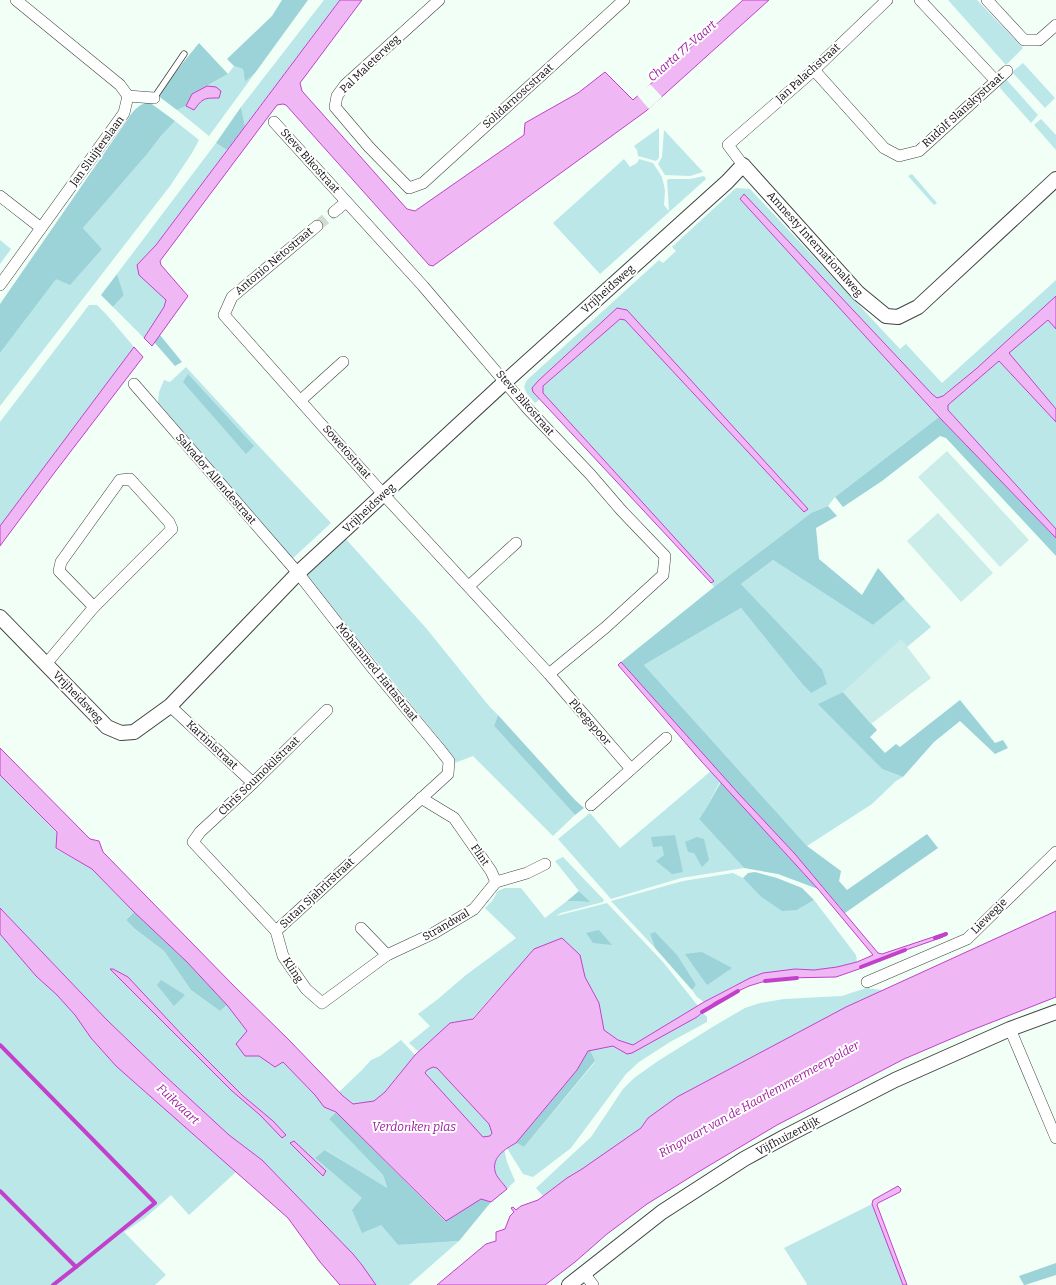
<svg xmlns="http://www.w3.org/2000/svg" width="1056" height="1285" viewBox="0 0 1056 1285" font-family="Bitter,serif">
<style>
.green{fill:#bbe7e9}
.forest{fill:#9bd3d9}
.pitch{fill:#caede9}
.water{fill:#f0b7f5;stroke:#c340ca;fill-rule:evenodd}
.pier{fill:#f1fff6}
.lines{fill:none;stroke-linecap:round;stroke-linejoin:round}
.stream{stroke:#c340ca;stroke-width:4}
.minor-tunnel{stroke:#cfdbd3;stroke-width:11;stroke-dasharray:11 5.5;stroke-linecap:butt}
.service-casing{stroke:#424242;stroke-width:7}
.minor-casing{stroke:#424242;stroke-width:12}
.tertiary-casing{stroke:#424242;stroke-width:16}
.service{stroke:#fff;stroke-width:5.5}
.minor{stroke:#fff;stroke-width:11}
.tertiary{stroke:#fff;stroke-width:14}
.labels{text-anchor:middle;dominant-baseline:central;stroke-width:4;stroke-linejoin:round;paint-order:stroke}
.street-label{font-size:11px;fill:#0f0f0f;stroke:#fff}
.water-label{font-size:12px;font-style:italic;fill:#9d1b9e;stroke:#fff}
</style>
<rect width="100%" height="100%" fill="#f1fff6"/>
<g class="green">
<polygon points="324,0 340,0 245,126 241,107"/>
<polygon points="948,0 977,0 1023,48 1006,65"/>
<polygon points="1023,63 1055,98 1045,108 1012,72"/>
<path d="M234,66l9,3 2,13 10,-9 -46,63 -32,-26 9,-4 8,3c9,-11 10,-11 25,-11l-3,-11 -9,-1 21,-12z"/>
<polygon points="1005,78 1038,115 1031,123 1000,88 1001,83"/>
<polygon points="1041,119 1056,135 1056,150 1034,125"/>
<polygon points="175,121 199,140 192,153 170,186 0,406 0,353 56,278 102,249 83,228 148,153 161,136"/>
<polygon points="659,128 659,158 656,161 638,156 637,150 634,146"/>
<polygon points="664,130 703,172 690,176 665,175 658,164 662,157"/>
<polygon points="216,143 227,150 156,245 137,265 139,275 166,300 164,307 144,338 113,307 124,295 117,274"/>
<polygon points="624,159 630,167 637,163 639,159 653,163 662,177 665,190 664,205 669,211 667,180 669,179 690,179 704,176 706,179 600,274 553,223"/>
<polygon points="912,174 937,203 934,205 908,176"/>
<polygon points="736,188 750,189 900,349 906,344 942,383 1056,280 1056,296 976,369 942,397 937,398 932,394 743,195 740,199 939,417 835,497 828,506 811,513 714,587 711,583 713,580 543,393 543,386 620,319 625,320 804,512 808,509 622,310 617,308 538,381 532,388 533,392 540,399 535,403 527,394 524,387 527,380 659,260 663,263 676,251 672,247"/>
<polygon points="0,240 11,249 0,264"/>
<polygon points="89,305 97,305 106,314 134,347 0,526 0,422"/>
<polygon points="1048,320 1056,329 1056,409 1008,353"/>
<polygon points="999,361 1056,422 1056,529 948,410 948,405"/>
<polygon points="186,367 256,443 331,523 292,559 158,402 159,392 164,380 170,382"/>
<polygon points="344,537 426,628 489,706 498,715 494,726 575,815 553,836 473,756 452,764 450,755 441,741 305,574"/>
<polygon points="773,560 873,625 905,599 931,627 907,647 843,692 819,704 882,769 903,777 896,781 872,804 807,846 644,665 741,608 803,685 811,693 822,669 741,584"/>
<polygon points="711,771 720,782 705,810 699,819 744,868 681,878 611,899 558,839 590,813 620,848"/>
<polygon points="0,775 57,833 56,849 92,869 134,912 126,920 135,929 164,951 191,990 220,1011 227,1005 247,1031 283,1062 315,1095 324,1107 336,1112 329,1119 383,1175 387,1189 326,1150 315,1158 362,1198 381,1225 398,1245 459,1241 409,1285 375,1285 362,1265 353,1254 262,1160 229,1135 163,1074 107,1020 0,908"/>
<polygon points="563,857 604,900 603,902 561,913 556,916 607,903 663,962 698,1006 633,1045 618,1040 604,1030 599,1003 585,977 580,955 574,950 534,949 472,1019 450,1023 419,1052 409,1043 430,1026 418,1014 438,999 466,975 516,938 485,908 492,901 498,891 505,888 521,888 545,918 567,901 589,902 579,891 555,861"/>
<polygon points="733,873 743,878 760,896 797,910 814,900 856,955 857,962 837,967 814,970 795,969 735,985 704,1002 697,997 692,990 696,985 650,934 655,948 611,901 683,881"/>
<polygon points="0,934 36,976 57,995 75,1015 91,1038 116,1066 236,1172 189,1215 171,1195 145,1218 124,1232 166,1275 155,1285 0,1285"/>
<polygon points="866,988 882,990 846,1007 677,1097 648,1118 641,1128 582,1169 567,1178 543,1196 536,1188 591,1137 623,1089 634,1078 658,1061 714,1026 745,1008 760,1003 784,999 842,996"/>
<polygon points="703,1013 707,1017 707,1022 670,1042 639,1062 626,1074 571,1148 533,1177 523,1174 507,1148 516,1143 524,1147 595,1062 590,1050 613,1046 627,1054"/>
<polygon points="401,1040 415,1055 385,1092 374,1102 353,1104 339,1092 362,1070 371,1060 380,1056"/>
<polygon points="433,1067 437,1068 489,1124 492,1133 490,1136 483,1137 425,1073 427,1070"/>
<path d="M504,1149l3,13 8,19 -8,8c-13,-18 -19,-20 -3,-40z"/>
<polygon points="872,1204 903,1285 806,1285 807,1284 784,1248"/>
</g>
<g class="forest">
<polygon points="282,0 308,0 255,73 245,82 243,69 234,66 227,59 272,16"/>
<polygon points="199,43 228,74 192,94 186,106 177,110 157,95"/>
<path d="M149,102l26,19 -14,15 -13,17 -65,75 19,21 -32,36 -14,-6 -56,74v-49l132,-191c5,-6 9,-9 17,-11z"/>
<polygon points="241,107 245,126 227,150 216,143"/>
<polygon points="117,274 124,295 113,307 101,295"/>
<polygon points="160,335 182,362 175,366 154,342"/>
<polygon points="188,374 254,446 246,454 183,382"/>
<polygon points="939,417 1056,538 1056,556 946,438 940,436 882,481 843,507 835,497"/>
<polygon points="828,506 837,516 816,528 819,559 862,595 878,568 905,599 873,625 773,560 741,584 822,669 827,684 811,693 803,685 741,608 644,665 807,846 841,871 839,881 847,890 927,834 938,848 845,913 795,854 739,794 621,662 714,587 811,513"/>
<polygon points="843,692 877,730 870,737 885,753 896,744 900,747 960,700 995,743 1003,740 1008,748 995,754 960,721 934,742 903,777 882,769 818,704"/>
<polygon points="498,715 575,800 584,808 575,815 494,726"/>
<polygon points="721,782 818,889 778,874 744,868 699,819 705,810"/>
<polygon points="675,835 683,872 672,874 656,861 664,855 662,846 653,847 651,837"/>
<polygon points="697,837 704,839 709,860 702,867 694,853 688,852 685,842"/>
<polygon points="755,872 777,878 802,888 814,900 797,910 782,911 760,896 743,878 748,873"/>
<polygon points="579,891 590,902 567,901"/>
<polygon points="134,912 187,962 227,1005 220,1011 191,990 164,951 135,929 126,920"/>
<polygon points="599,930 612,945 593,943 586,933"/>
<polygon points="655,932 677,955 696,985 692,990 655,948 650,934"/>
<polygon points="702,952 732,968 707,985 685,954"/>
<polygon points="161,980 185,995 174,1006 157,985"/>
<polygon points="590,1050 595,1061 524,1147 516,1143 577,1070 588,1051"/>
<polygon points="336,1112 445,1221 481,1198 491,1202 459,1241 398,1245 381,1225 362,1233 352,1210 362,1198 315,1158 325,1150 387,1188 383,1175 329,1119"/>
<polygon points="1056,1263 1056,1275 1025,1285 1024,1285 1019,1276"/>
</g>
<g class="pitch">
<polygon points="947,451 1029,540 1000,567 918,477"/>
<polygon points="938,513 993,573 961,602 907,541"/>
<polygon points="901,639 931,678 871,724 843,692"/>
</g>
<g class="water">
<polygon points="340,0 362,0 300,83 302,91 407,209 415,211 524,135 525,123 578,93 605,72 633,100 743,0 769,0 646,111 433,266 429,265 286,105 283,104 277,105 160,261 161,265 188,296 152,346 144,338 164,307 166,300 139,275 137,265 156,245"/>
<path d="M207,86l9,1 5,4 -2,7c-15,0 -16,0 -25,12l-8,-4 6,-12z"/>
<polygon points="744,194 932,394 937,398 943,396 976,369 1056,296 1056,329 1048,320 1009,353 1056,409 1056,422 999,361 948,405 948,410 1056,529 1056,538 939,417 740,199"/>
<polygon points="617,308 627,310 808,509 804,512 625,320 620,319 543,386 543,393 714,581 711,583 533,392 532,388 538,381"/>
<polygon points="134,347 143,357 55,472 0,546 0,526"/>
<path d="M621,662l118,132 56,60 83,99 4,1 57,-19 4,2 -60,21 -24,11 -23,8 -51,1 -23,4 -13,4 -34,16 -18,15 -65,36 -5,1 -14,-8 -25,5 -11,19 -61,73c-11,6 -24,14 -21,28 1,6 9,13 12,18l-16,13 -10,-3 -35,22 -110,-109 -12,-5 -9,-12 -32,-33 -8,5 -16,-11h-14l-9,-12 11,-13 -20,-26 -40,-43 -53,-50 -42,-43 -36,-21 1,-16 -57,-57v-27l90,91 9,2 4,11 131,134 55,54 54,56 10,8 21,-3 11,-9 30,-37 35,-32 23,-4 61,-70 28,-11 18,17 5,22 14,26 5,27 14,10 15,5 71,-43 46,-24 13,-5 32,-4 19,1 23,-3 20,-5 16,-7 -55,-66 -116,-127 -84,-97zM433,1067l4,1 52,56 3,9 -2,3 -7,1 -58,-64 2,-3z"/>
<polygon points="0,908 107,1020 163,1074 229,1135 262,1160 353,1254 362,1265 376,1285 340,1285 320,1262 288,1218 116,1066 91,1038 75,1015 57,995 36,976 0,934"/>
<polygon points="1056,911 1056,997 967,1032 904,1059 777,1125 700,1171 647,1204 607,1234 575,1262 545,1285 437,1285 486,1244 496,1241 496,1232 505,1229 510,1216 514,1212 511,1208 513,1207 516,1210 521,1206 538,1200 567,1178 582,1169 641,1128 648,1118 677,1097 846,1007"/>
<polygon points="110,969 113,969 128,977 184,1037 242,1095 273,1121 286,1135 282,1138 260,1115 232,1091"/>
<polygon points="294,1141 326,1171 323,1176 290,1143"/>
<polygon points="898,1186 901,1189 900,1192 878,1203 877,1205 907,1285 903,1285 872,1204 873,1200"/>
</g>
<polygon class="pier" points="650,84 662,97 649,109 637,95"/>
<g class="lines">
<g class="stream">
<polyline points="935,938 946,934"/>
<polyline points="861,967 905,950"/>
<polyline points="765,981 797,978"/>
<polyline points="702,1012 738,991"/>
<polyline points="0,1045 155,1203 76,1267 0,1191"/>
<polyline points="53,1285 76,1267"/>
</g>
<polyline class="minor-tunnel" points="317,226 334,212"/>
<defs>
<polyline id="service" points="154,98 184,54"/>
<g id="minor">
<polyline points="439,0 345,85 337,96 335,107 369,147 409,188 423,183 624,0"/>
<polyline points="920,0 996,81"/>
<polyline points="987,0 1024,40 1039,40 1056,25"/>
<polyline points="814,70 884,148 899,156 919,151 1007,71"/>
<polyline points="128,96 154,98"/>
<polyline points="274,122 423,286 528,409 590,474 621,510 665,556 663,575 606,627 549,674"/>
<polyline points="743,165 728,145 814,70 887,0"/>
<polyline points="0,196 41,228"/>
<polyline points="334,212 346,202"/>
<polyline points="317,226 232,297 224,315 384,495 549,674 631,769"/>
<polyline points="0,285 124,113 128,96 120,85 16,0"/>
<polyline points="134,384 298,573 374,670 438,747 449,761 448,774 276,931 193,842 200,832 253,783 327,710"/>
<polyline points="301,400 343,362"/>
<polygon points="130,479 169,522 172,529 94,607 59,571 61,562 120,480"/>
<polyline points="469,586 516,543"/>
<polyline points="46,664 94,607"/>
<polyline points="170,706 253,783"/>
<polyline points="421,798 454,818 491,871 496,882"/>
<polyline points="591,805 666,738"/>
<polyline points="496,882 527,873 545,864"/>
<polyline points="361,928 387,955"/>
<polyline points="276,931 283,956 306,989 322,1003 387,955 434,933 474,909 496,882"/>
<polyline points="867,982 967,939 1056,852"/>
<polyline points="1010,1029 1056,1138"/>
<polyline points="584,1273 593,1285"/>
</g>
<g id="tertiary">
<polyline points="0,617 107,727 121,733 134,732 170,706 298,573 506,381 727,182 743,165 858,293 886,316 898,317 918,307 1056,179"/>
<polyline points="569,1285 662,1212 744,1159 788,1135 895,1080 1010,1029 1056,1012"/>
</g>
</defs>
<use href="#service" class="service-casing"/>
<use href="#minor" class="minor-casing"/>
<use href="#tertiary" class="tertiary-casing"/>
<use href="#service" class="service"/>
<use href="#minor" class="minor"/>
<use href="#tertiary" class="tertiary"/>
</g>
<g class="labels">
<g class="street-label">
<text transform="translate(370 64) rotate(-44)">Pal Maleterweg</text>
<text transform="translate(808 73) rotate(-42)">Jan Palachstraat</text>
<text transform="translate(518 96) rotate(-42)">Solidarnoscstraat</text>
<text transform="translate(963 110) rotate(-42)">Rudolf Slanskystraat</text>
<text transform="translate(97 151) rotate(-54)">Jan Sluijterslaan</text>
<text transform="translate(310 161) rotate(48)">Steve Bikostraat</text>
<text transform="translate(815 244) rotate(48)">Amnesty Internationalweg</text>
<text transform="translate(274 261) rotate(-40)">Antonio Netostraat</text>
<text transform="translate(608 289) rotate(-42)">Vrijheidsweg</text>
<text transform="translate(525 403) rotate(49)">Steve Bikostraat</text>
<text transform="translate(347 452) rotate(49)">Sowetostraat</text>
<text transform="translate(216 479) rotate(49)">Salvador Allendestraat</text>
<text transform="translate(369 508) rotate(-43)">Vrijheidsweg</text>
<text transform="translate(377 672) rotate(51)">Mohammed Hattastraat</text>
<text transform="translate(78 697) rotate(46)">Vrijheidsweg</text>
<text transform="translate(590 722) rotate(49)">Ploegspoor</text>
<text transform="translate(212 745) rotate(43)">Kartinistraat</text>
<text transform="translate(259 776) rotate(-44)">Chris Soumokilstraat</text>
<text transform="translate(480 855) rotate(56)">Flint</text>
<text transform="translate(317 893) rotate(-43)">Sutan Sjahrirstraat</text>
<text transform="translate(989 916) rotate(-45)">Liewegje</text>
<text transform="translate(446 925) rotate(-30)">Strandwal</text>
<text transform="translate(293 970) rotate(57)">Kling</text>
<text transform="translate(788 1136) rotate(-28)">Vijfhuizerdijk</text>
</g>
<g class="water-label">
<text transform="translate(682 51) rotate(-41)">Charta 77-Vaart</text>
<text transform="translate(759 1099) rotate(-29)">Ringvaart van de Haarlemmermeerpolder</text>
<text transform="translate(178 1104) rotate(43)">Fuikvaart</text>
<text x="414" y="1127">Verdonken plas</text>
</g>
</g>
</svg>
